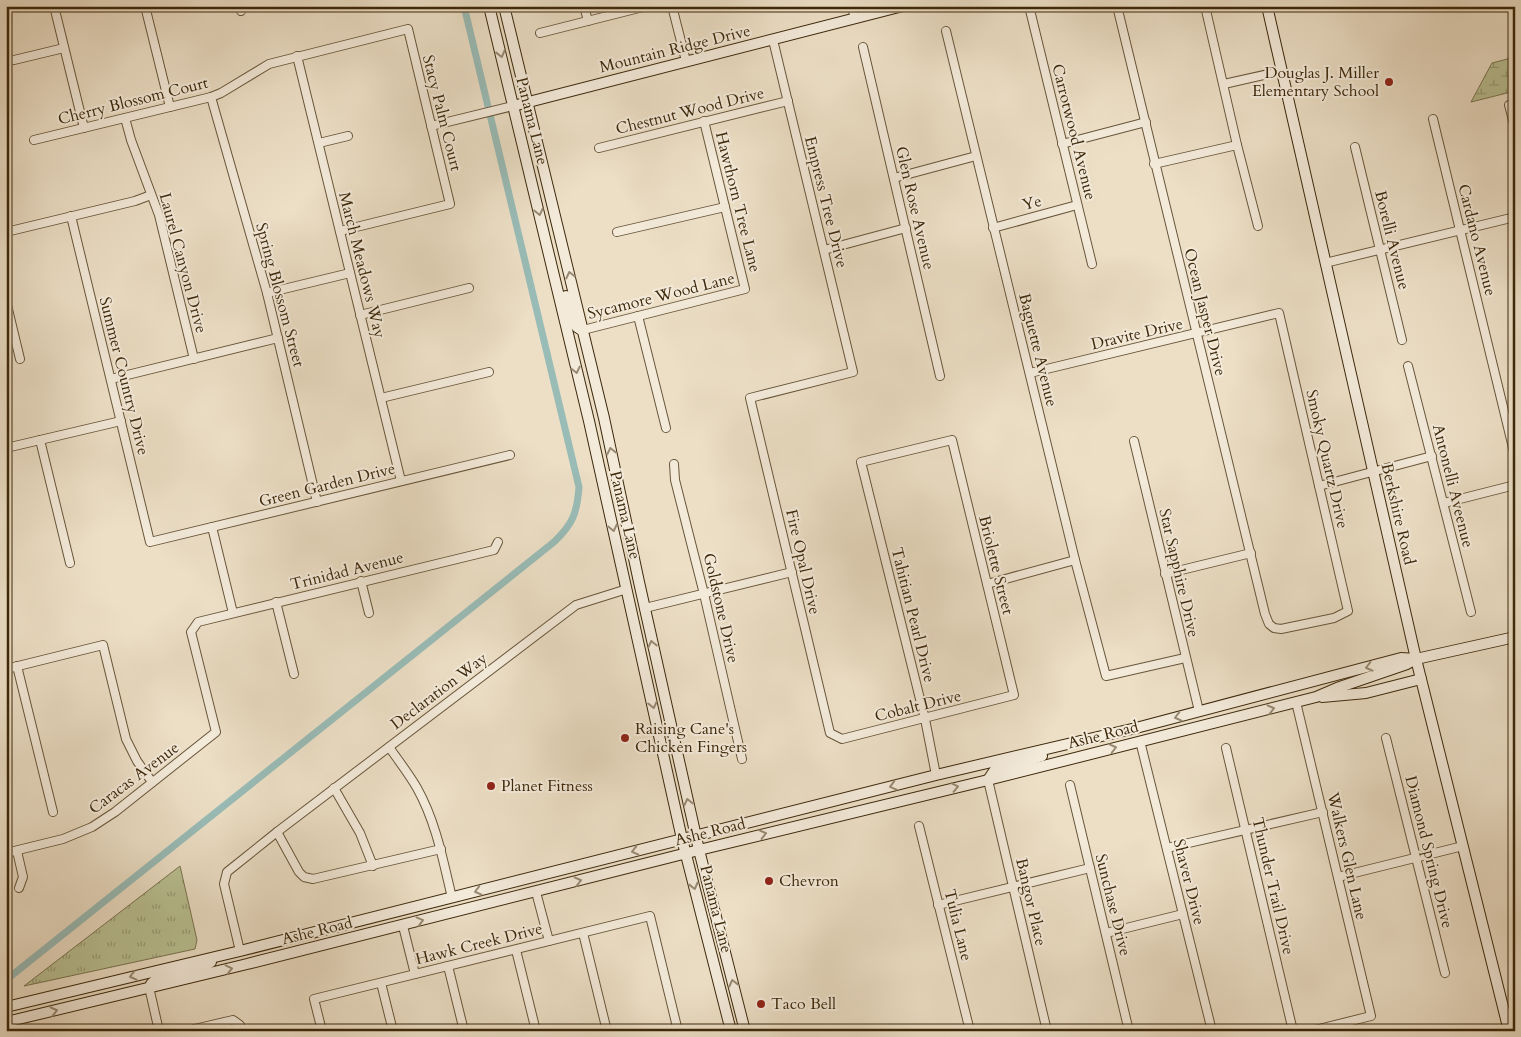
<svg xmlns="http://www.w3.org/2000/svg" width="1521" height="1037" viewBox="0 0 1521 1037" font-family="Cardo,serif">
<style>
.grass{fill:url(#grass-tufts);stroke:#7a7450}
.wetland{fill:url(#wetland-marsh);stroke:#7a7450}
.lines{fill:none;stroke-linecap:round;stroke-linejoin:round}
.canal{stroke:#99bcb7;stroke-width:7}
.street-casing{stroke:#68563a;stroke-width:10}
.secondary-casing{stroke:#3c280b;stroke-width:12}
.street{stroke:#f3eada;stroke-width:8}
.secondary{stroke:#f3eada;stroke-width:10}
.oneway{stroke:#988972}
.poi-dot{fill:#8f2418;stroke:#f3eada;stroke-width:2}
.labels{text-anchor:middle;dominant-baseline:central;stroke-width:4;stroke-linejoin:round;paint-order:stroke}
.street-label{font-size:16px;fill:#3c280b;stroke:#f3eada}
.poi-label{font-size:16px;fill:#3c280b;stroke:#f3eada;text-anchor:start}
</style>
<defs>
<pattern id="grass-tufts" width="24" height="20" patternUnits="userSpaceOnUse" patternTransform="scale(1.25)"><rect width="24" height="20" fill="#b9c194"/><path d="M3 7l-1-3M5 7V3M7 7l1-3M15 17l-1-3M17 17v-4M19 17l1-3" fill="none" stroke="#989d77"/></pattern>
<pattern id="wetland-marsh" width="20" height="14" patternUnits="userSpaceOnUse" patternTransform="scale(1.25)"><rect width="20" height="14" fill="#b9c194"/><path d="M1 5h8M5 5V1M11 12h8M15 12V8" fill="none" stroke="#989d77"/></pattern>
</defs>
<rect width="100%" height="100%" fill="#ecdfc6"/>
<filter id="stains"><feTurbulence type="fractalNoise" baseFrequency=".004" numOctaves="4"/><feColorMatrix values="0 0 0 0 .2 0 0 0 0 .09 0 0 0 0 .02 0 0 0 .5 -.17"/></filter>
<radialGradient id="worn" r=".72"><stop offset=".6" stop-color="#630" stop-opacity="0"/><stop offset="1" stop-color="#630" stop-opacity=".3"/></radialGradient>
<polygon class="grass" points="180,866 197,940 195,949 24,986"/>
<polygon class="wetland" points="1515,57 1515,91 1471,102 1492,63"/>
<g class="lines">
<path class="canal" d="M6,980l548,-438c19,-18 23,-29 25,-55l-115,-481"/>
<defs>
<g id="street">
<polyline points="54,6 84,128"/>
<polyline points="145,6 170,107"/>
<polyline points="240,6 241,11"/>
<polyline points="584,6 588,21"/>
<polyline points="672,6 686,61"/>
<polyline points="852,6 855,19"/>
<polyline points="1029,6 1092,264"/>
<polyline points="1205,6 1237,145 1258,226"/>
<polyline points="946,31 1075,560 1106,676 1185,658"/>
<polyline points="540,33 647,6"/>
<polyline points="773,40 853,372 750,398 830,733 842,739 1014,695 952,440 861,462 925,719 936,775"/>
<polyline points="863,47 940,376"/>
<polyline points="297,56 401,481"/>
<polyline points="14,60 64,48"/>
<polyline points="1224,84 1282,71"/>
<polyline points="211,97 267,293 317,502"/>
<polyline points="1509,105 1515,128"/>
<polyline points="125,118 131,140 159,215 194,359"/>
<polyline points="1433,119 1515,456"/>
<polyline points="431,126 513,106"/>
<polyline points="34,140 211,97 221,93 269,64 408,29 450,204 340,231"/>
<polyline points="319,143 348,136"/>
<polyline points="1062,144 1146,122"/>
<polyline points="1355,147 1402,340"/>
<polyline points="599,148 788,101"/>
<polyline points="1154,164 1237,145"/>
<polyline points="894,178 976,156"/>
<polyline points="71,216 150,542 510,455"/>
<polyline points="993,228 1077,205"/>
<polyline points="6,232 135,201 151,195"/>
<polyline points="617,232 725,207"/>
<polyline points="824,250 906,228"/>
<polyline points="1325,263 1515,217"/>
<polyline points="267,293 350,273"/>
<polyline points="6,301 20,359"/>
<polyline points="360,315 469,288"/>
<polyline points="638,316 666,428"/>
<polyline points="583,330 745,289 704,121"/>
<polyline points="1408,366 1471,612"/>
<polyline points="1030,373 1279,313 1348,611 1334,618 1281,629 1274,628 1269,624 1265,614 1117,6"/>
<polyline points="111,379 278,338"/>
<polyline points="381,398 489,372"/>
<polyline points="40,440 70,563"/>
<polyline points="1134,441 1199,711"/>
<polyline points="6,448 121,421"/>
<polyline points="674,464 675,480 704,594 742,759"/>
<polyline points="1319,486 1432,456"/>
<polyline points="1444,503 1515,485"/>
<polyline points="212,527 233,613"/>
<polyline points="1165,574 1251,553"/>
<polyline points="361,581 369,613"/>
<polyline points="987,584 1075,560"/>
<polyline points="276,602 294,674"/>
<polyline points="645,608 792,572"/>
<polyline points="17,666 53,812"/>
<polyline points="6,669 103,645 126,739 137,761 152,782"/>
<polyline points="1296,702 1371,1016 1311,1031"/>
<polyline points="1386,738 1445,973"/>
<polyline points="1140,741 1212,1031"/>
<path d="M389,747c9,13 20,27 28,41 19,34 26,72 35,110"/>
<polyline points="1226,748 1293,1031"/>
<polyline points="988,780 1047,1031"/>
<polyline points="1070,785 1129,1031"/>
<polyline points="334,788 360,833 373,866"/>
<polyline points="919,826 970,1031"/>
<polyline points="277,832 299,872 304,877 313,879 441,849"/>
<polyline points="1167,848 1323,812"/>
<polyline points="17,851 23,877 19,888"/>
<polyline points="6,853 63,839 92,827 115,812 216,732 191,632 198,622 494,550 498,542"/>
<polyline points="1338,877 1463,846"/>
<polyline points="536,892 549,941"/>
<polyline points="938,905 1090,868"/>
<polyline points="403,926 415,974"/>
<polyline points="583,933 607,1031"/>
<polyline points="1106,933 1183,914"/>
<polyline points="516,950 536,1031"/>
<polyline points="240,951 224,884 227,872 277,832 576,605 627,589"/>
<polyline points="448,966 464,1031"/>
<polyline points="381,983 393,1031"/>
<polyline points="149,987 159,1031"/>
<polyline points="186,1031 233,1020 240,1025 241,1031"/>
<polyline points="322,1031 314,999 650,916 678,1031"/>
</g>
<g id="secondary">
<polyline points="489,6 589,421 682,839 731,1031"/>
<polyline points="504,6 604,418 639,582 699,850 745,1031"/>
<polyline points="1267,6 1416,659 1508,1027"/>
<polyline points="513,106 903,6"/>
<path d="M566,296c3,11 4,32 17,34"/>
<polyline points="1322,697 1366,693 1421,679"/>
<polyline points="988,780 994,771 1042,756"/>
<path d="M151,984c15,-15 43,-9 60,-22"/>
<polyline points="6,1007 240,951 936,775 1136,728 1401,658 1415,659"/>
<polyline points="6,1022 243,965 699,850 988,780 1316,697 1337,688 1407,664 1416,659 1515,637"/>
</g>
</defs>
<use href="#street" class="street-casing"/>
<use href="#secondary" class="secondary-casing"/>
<use href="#street" class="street"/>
<use href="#secondary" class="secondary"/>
</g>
<defs><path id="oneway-chevron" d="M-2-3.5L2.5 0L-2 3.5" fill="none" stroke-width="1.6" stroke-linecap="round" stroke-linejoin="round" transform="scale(1.25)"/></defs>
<g class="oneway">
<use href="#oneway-chevron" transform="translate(501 54) rotate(76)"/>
<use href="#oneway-chevron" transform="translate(539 212) rotate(77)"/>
<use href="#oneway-chevron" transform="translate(570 275) rotate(-103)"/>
<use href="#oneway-chevron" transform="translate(576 370) rotate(77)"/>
<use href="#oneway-chevron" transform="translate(611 451) rotate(-102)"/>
<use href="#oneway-chevron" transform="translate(613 528) rotate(77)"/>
<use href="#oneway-chevron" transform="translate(652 644) rotate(-103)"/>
<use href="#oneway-chevron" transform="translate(1369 667) rotate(166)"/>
<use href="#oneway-chevron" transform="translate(653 705) rotate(77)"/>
<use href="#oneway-chevron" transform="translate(1271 709) rotate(-14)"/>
<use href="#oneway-chevron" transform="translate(1178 717) rotate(166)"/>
<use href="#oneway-chevron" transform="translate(1113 748) rotate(-14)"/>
<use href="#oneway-chevron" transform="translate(893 786) rotate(165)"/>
<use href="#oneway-chevron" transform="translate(955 787) rotate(-13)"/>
<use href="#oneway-chevron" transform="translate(688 802) rotate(-103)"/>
<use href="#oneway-chevron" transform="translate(763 834) rotate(-14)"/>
<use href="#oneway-chevron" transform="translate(635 851) rotate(166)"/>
<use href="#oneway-chevron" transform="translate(578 881) rotate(-14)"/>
<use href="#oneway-chevron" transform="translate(694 886) rotate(76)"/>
<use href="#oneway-chevron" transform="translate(478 891) rotate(166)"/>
<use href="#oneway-chevron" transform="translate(420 921) rotate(-15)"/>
<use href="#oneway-chevron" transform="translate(229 969) rotate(-13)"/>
<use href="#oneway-chevron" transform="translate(133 976) rotate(166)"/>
<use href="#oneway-chevron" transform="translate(733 983) rotate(-104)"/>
<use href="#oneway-chevron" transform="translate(54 1011) rotate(-14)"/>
</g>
<g class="poi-dot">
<circle cx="1389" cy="82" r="5"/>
<circle cx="625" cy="738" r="5"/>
<circle cx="491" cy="786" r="5"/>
<circle cx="769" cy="881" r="5"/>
<circle cx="761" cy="1004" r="5"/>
</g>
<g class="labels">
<g class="street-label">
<text transform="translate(675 49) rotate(-14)">Mountain Ridge Drive</text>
<text transform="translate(133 101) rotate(-14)">Cherry Blossom Court</text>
<text transform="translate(690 111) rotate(-14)">Chestnut Wood Drive</text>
<text transform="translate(442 113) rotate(76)">Stacy Palm Court</text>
<text transform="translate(532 121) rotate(76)">Panama Lane</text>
<text transform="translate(1074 132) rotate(76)">Carrotwood Avenue</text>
<text transform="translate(738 202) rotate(76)">Hawthorn Tree Lane</text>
<text transform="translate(826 202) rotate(76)">Empress Tree Drive</text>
<text transform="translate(1032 203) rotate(-15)">Ye</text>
<text transform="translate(915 208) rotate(77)">Glen Rose Avenue</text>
<text transform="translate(1392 240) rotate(76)">Borelli Avenue</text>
<text transform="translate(1477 240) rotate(76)">Cardano Avenue</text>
<text transform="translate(183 263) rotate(75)">Laurel Canyon Drive</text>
<text transform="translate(362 265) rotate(76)">March Meadows Way</text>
<text transform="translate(280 295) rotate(75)">Spring Blossom Street</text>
<text transform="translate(661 296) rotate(-14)">Sycamore Wood Lane</text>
<text transform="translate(1205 312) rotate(76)">Ocean Jasper Drive</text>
<text transform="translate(1137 334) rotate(-13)">Dravite Drive</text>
<text transform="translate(1038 350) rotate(76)">Baguette Avenue</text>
<text transform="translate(124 376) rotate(76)">Summer Country Drive</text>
<text transform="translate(1327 459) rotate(77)">Smoky Quartz Drive</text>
<text transform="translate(327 485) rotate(-14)">Green Garden Drive</text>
<text transform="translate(1453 486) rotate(76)">Antonelli Aveenue</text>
<text transform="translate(1398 514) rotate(77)">Berkshire Road</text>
<text transform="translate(625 515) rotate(77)">Panama Lane</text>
<text transform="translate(803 562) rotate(77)">Fire Opal Drive</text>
<text transform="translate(996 565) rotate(76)">Briolette Street</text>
<text transform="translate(347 571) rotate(-14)">Trinidad Avenue</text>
<text transform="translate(1179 573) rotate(77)">Star Sapphire Drive</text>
<text transform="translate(721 608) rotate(77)">Goldstone Drive</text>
<text transform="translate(913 615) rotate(76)">Tahitian Pearl Drive</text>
<text transform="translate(439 691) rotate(-37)">Declaration Way</text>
<text transform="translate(918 706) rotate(-14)">Cobalt Drive</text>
<text transform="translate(1103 735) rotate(-14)">Ashe Road</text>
<text transform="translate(134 778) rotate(-37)">Caracas Avenue</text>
<text transform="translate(710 832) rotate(-14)">Ashe Road</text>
<text transform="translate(1429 852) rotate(76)">Diamond Spring Drive</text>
<text transform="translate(1347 856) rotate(77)">Walkers Glen Lane</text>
<text transform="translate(1189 882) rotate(76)">Shaver Drive</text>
<text transform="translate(1273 886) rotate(77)">Thunder Trail Drive</text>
<text transform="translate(1031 902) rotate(77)">Bangor Place</text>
<text transform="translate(1113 905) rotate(76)">Sunchase Drive</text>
<text transform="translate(716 909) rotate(76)">Panama Lane</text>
<text transform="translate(958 925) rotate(76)">Tulia Lane</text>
<text transform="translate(317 931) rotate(-14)">Ashe Road</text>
<text transform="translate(479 944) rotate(-14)">Hawk Creek Drive</text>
</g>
<g class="poi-label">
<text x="1379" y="73" text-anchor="end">Douglas J. Miller<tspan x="1379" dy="18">Elementary School</tspan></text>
<text x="635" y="729">Raising Cane's<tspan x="635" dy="18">Chicken Fingers</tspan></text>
<text x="501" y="786">Planet Fitness</text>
<text x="779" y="881">Chevron</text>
<text x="771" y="1004">Taco Bell</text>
</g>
</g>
<rect width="1521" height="1037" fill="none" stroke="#ecdfc6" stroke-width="25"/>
<rect x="8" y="8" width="1506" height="1022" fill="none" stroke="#3c280b" stroke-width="2.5"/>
<rect x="12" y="12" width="1496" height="1012" fill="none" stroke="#3c280b"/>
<rect width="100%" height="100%" filter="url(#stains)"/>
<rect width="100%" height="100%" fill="url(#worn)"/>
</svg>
